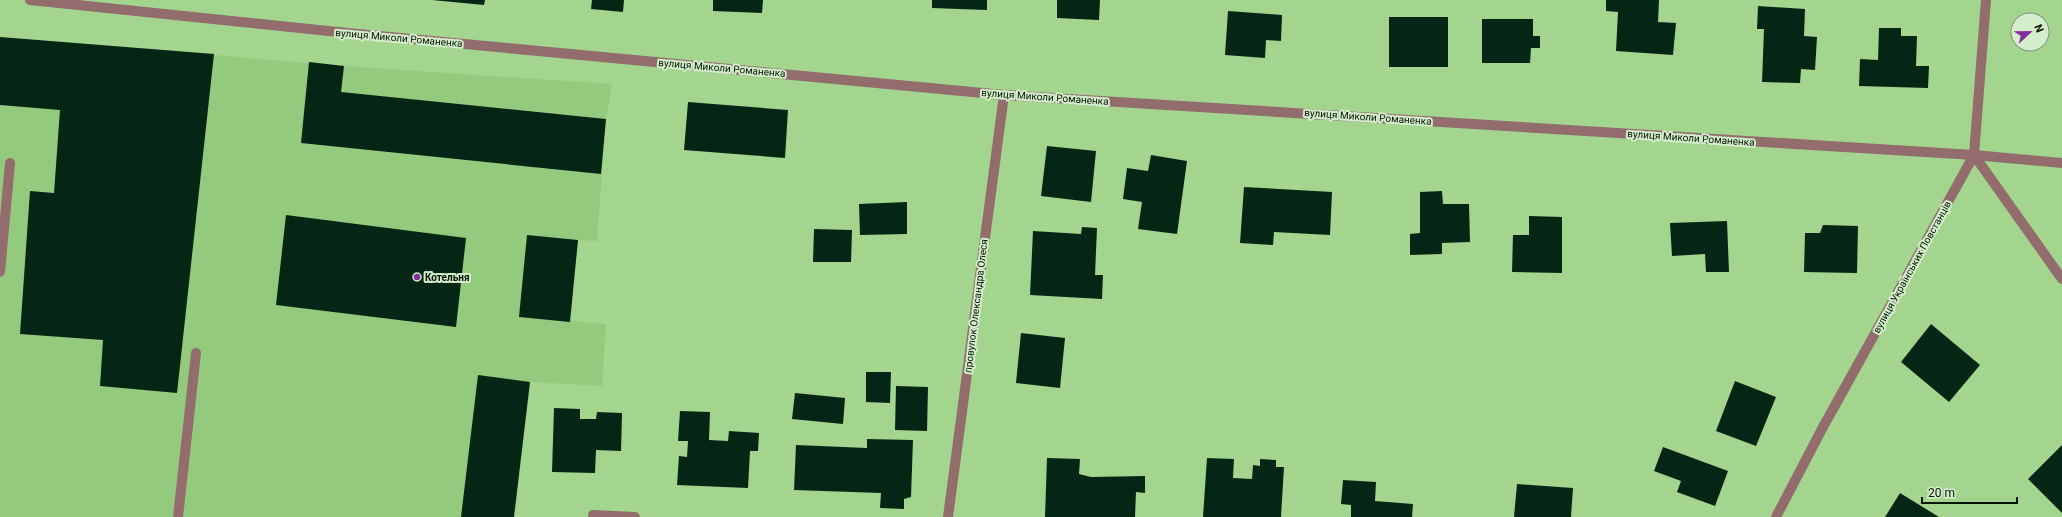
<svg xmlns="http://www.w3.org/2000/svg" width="2062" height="517" viewBox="0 0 2062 517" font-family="Roboto,sans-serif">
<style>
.built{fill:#94ca7e}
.building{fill:#062615}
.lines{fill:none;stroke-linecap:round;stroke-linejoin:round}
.minor{stroke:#936d6e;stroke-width:10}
.poi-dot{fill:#832e9d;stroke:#d4eecb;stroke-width:1.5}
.labels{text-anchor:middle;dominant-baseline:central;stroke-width:4;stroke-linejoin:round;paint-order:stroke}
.street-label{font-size:10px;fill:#031300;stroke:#d4eecb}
.poi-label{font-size:10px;font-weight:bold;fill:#031300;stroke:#d4eecb;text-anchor:start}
</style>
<rect width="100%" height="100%" fill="#a3d58f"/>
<polygon class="built" points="0,37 344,66 612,84 606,119 597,241 578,240 570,321 606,324 602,386 530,382 514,517 0,517"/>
<g class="building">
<polygon points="432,0 485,0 484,5"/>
<polygon points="592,0 624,0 623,12 591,9"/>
<polygon points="713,0 763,0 762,13 713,11"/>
<polygon points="932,0 987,0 987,10 932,8"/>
<polygon points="1057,0 1100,0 1099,20 1057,18"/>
<polygon points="1606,0 1659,0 1658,22 1676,23 1673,55 1616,51 1618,12 1606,11"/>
<polygon points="1758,6 1805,9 1804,36 1817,37 1815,70 1801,69 1800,83 1762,82 1764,29 1757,29"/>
<polygon points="1228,11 1282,15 1281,41 1266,40 1265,58 1225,55"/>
<rect x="1389" y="17" width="59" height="50"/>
<polygon points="1482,19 1533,19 1533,36 1540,36 1540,48 1531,48 1530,63 1482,63"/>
<polygon points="1879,28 1901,28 1901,36 1917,36 1916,66 1929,66 1928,88 1859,86 1860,59 1878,60"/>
<polygon points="0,37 214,54 177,393 100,386 103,340 20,334 30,191 54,193 60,110 0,105"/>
<polygon points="309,62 344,66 341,92 606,119 601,174 301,143"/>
<polygon points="688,102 788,110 785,158 684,150"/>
<polygon points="1047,146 1096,151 1091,202 1041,196"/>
<polygon points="1151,155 1187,161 1177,234 1138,229 1142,202 1123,199 1127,168 1148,171"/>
<polygon points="1244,187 1332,192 1330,235 1274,232 1273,245 1240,243"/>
<polygon points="1442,191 1443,204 1469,204 1470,242 1442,243 1442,254 1410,255 1410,234 1420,233 1420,192"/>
<polygon points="907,202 907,234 860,235 859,204"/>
<polygon points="286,215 466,238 456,327 276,305"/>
<polygon points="1529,216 1562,217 1562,273 1512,272 1513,235 1529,235"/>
<polygon points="1727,221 1729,272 1706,272 1705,254 1672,256 1670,223"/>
<polygon points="1823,225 1858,226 1857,273 1804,272 1805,233 1820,233"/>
<polygon points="1082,227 1097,228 1095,275 1103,275 1102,299 1030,295 1033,231 1081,234"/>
<polygon points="814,229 852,230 851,262 813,262"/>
<polygon points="527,235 578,240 570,322 519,317"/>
<polygon points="1931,324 1980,365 1949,402 1901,362"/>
<polygon points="1021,333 1065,338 1060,388 1016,383"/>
<polygon points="866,372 891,372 890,403 866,402"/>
<polygon points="478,375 530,382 514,517 461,517"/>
<polygon points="1735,381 1776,397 1756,446 1716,431"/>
<polygon points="896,386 928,387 927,431 895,430"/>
<polygon points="795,393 845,398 843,424 792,419"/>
<polygon points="554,408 580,409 580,419 596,419 597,412 622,413 621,451 596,450 595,473 552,472"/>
<polygon points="680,411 710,412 709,440 728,441 729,431 759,433 758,451 750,451 748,488 677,485 679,456 687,457 688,441 678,441"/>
<polygon points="867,439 913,440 911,497 904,499 904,509 880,508 881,493 794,490 796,445 867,448"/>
<polygon points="2062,445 2062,513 2028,479"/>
<polygon points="1663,447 1728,471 1715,506 1677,492 1681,481 1654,471"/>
<polygon points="1047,458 1080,459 1079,474 1091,477 1145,476 1145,493 1136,492 1135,517 1045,517"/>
<polygon points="1207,458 1234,459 1233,478 1252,479 1253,465 1260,466 1260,459 1276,460 1276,467 1284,467 1281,517 1203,517"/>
<polygon points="1343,480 1376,482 1375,501 1413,504 1412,517 1351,517 1351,505 1341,504"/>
<polygon points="1517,484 1573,488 1571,517 1514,517"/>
<polygon points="1900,493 1939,517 1885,517"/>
</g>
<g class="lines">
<g class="minor">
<polyline points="30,0 348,33 1004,95 1974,155 2062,163"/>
<polyline points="1974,155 2062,279"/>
<polyline points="0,272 10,163"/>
<polyline points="593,515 635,517"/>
<polyline points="178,517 196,353"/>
<polyline points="948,517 1004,95"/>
<polyline points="1776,517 1823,427 1974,155 1986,0"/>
</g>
</g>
<circle class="poi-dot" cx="417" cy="277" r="4"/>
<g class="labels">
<g class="street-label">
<text transform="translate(399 38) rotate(5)">вулиця Миколи Романенка</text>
<text transform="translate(722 68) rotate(5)">вулиця Миколи Романенка</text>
<text transform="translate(1045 97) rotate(4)">вулиця Миколи Романенка</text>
<text transform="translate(1368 117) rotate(4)">вулиця Миколи Романенка</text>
<text transform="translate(1691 138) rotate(4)">вулиця Миколи Романенка</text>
<text transform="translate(1912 267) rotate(-61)">вулиця Українських Повстанців</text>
<text transform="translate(976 306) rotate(-83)">провулок Олександра Олеся</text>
</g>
<g class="poi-label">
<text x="425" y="277">Котельня</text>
</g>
</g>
<g transform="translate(2030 32) rotate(68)"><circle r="19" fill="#d4eecb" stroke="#80967a"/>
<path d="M0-3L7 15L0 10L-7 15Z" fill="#832e9d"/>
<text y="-6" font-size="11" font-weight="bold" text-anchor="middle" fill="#031300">N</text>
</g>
<path d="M1922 497v6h95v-6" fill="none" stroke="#031300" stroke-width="2"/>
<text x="1928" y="497" font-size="12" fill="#031300" stroke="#d4eecb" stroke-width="3" paint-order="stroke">20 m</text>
</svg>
